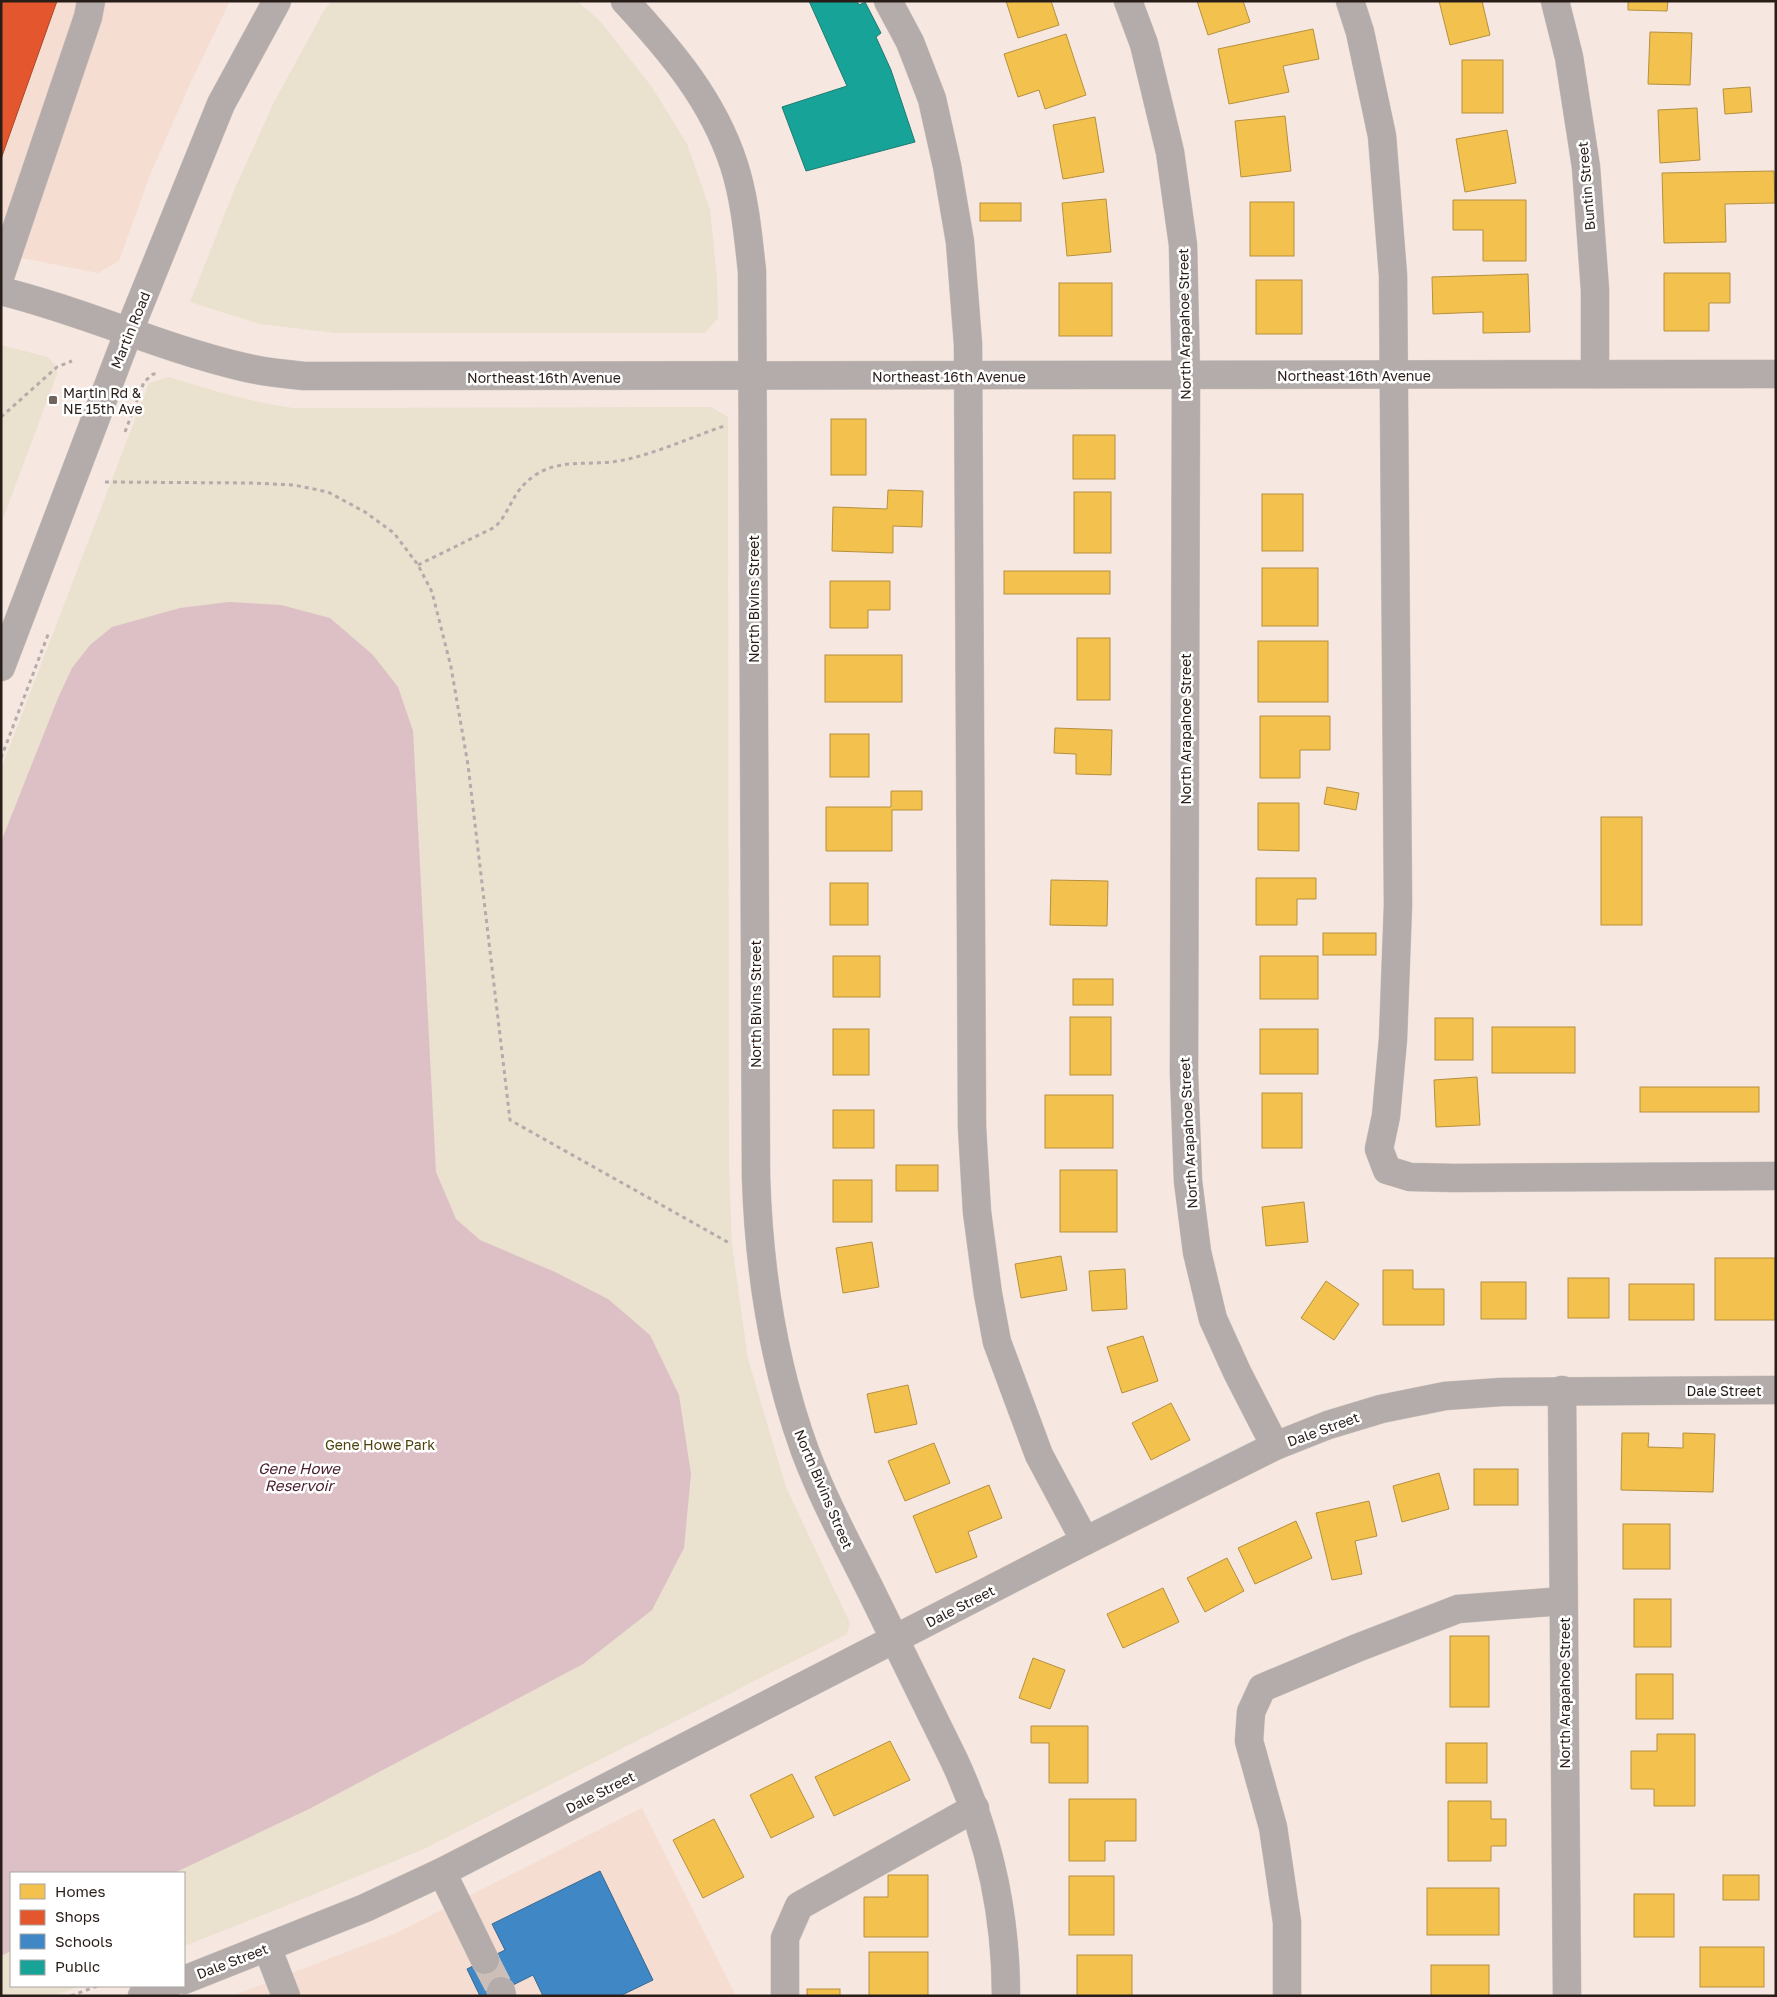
<svg xmlns="http://www.w3.org/2000/svg" width="1777" height="1997" viewBox="0 0 1777 1997" font-family="'Golos Text',sans-serif">
<style>
.built{fill:#f5ddd2}
.green{fill:#eae1cf}
.water{fill:#dcc0c6}
.homes{fill:#f2c14e;stroke:#b6903e}
.shops{fill:#e4572e;stroke:#ac4627}
.schools{fill:#3f88c5;stroke:#386891}
.public{fill:#17a398;stroke:#1c7b72}
.lines{fill:none;stroke-linecap:round;stroke-linejoin:round}
.minor-tunnel{stroke:#cdbfb8;stroke-width:28;stroke-dasharray:28 14;stroke-linecap:butt}
.minor-casing{stroke:#cfc4be;stroke-width:29}
.path{stroke:#b4acaa;stroke-width:3;stroke-dasharray:4 4;stroke-linecap:butt}
.minor{stroke:#b3acab;stroke-width:28}
.poi-dot{fill:#71645e;stroke:#fff;stroke-width:2}
.labels{text-anchor:middle;dominant-baseline:central;stroke-width:5;stroke-linejoin:round;paint-order:stroke}
.street-label{font-size:14px;fill:#291d18;stroke:#fff}
.poi-label{font-size:14px;fill:#291d18;stroke:#fff;text-anchor:start}
.park-label{font-size:14px;fill:#4e430c;stroke:#fff}
.water-label{font-size:15px;font-style:italic;fill:#491d2f;stroke:#fff}
</style>
<rect width="100%" height="100%" fill="#f6e8e0"/>
<g class="built">
<polygon points="1,1 230,1 189,86 150,175 119,261 98,273 1,254"/>
<polygon points="642,1808 736,1996 232,1996 396,1933"/>
</g>
<g class="green">
<polygon points="331,1 577,1 600,21 652,87 687,144 710,209 717,279 718,318 705,333 336,333 260,324 190,302 235,188 274,102 322,14"/>
<polygon points="1,345 48,357 57,367 57,374 1,524"/>
<path d="M169,377c42,13 81,25 124,31l418,-1 17,10 1,750 3,78 16,114 38,128 64,136 -3,11 -423,215 -151,62 -89,35v-73h-173v113h69l-26,10h-53v-1227l148,-386z"/>
</g>
<polygon class="water" points="229,602 281,605 330,618 373,655 398,687 413,731 436,1172 456,1219 480,1240 555,1272 608,1299 650,1335 679,1395 691,1474 684,1548 652,1610 583,1664 309,1809 174,1873 11,1873 11,1951 1,1956 1,842 58,698 72,668 90,645 112,627 180,608"/>
<g class="homes">
<polygon points="1006,1 1051,1 1059,25 1018,38"/>
<polygon points="1197,1 1243,1 1250,22 1208,35"/>
<polygon points="1439,1 1482,1 1490,35 1450,45"/>
<polygon points="1628,1 1668,1 1667,11 1628,10"/>
<polygon points="1313,29 1319,59 1283,66 1289,92 1229,104 1218,49"/>
<polygon points="1650,32 1692,33 1690,85 1648,84"/>
<polygon points="1066,34 1086,95 1045,109 1039,90 1018,97 1004,54"/>
<rect x="1462" y="60" width="41" height="53"/>
<polygon points="1750,87 1752,112 1725,114 1723,89"/>
<polygon points="1697,108 1700,160 1660,163 1658,110"/>
<polygon points="1285,116 1291,171 1241,177 1235,121"/>
<polygon points="1095,117 1104,172 1063,179 1053,125"/>
<polygon points="1507,130 1516,183 1465,192 1456,139"/>
<polygon points="1774,171 1775,203 1725,204 1726,242 1664,243 1662,173"/>
<polygon points="1106,199 1111,252 1067,256 1062,203"/>
<polygon points="1453,200 1526,200 1526,261 1483,261 1483,230 1453,230"/>
<rect x="1250" y="202" width="44" height="54"/>
<rect x="980" y="203" width="41" height="18"/>
<polygon points="1664,273 1730,273 1730,303 1709,303 1709,331 1664,331"/>
<polygon points="1528,274 1530,332 1483,333 1483,312 1433,314 1432,277"/>
<rect x="1256" y="280" width="46" height="54"/>
<rect x="1059" y="283" width="53" height="53"/>
<rect x="831" y="419" width="35" height="56"/>
<rect x="1073" y="435" width="42" height="44"/>
<polygon points="888,490 923,491 922,527 893,526 893,553 832,551 833,507 887,509"/>
<rect x="1074" y="492" width="37" height="61"/>
<rect x="1262" y="494" width="41" height="57"/>
<rect x="1262" y="568" width="56" height="58"/>
<rect x="1004" y="571" width="106" height="23"/>
<polygon points="830,581 890,581 890,610 868,610 868,628 830,628"/>
<rect x="1077" y="638" width="33" height="62"/>
<rect x="1258" y="641" width="70" height="61"/>
<rect x="825" y="655" width="77" height="47"/>
<polygon points="1260,716 1330,716 1330,750 1300,750 1300,778 1260,778"/>
<polygon points="1055,728 1112,730 1111,775 1076,774 1076,754 1054,753"/>
<rect x="830" y="734" width="39" height="43"/>
<polygon points="1327,787 1359,793 1356,810 1324,804"/>
<polygon points="891,791 922,791 922,810 892,810 892,851 826,851 826,807 891,807"/>
<polygon points="1258,803 1299,803 1299,851 1258,850"/>
<rect x="1601" y="817" width="41" height="108"/>
<polygon points="1256,878 1316,878 1316,899 1297,899 1297,925 1256,925"/>
<polygon points="1051,880 1108,881 1107,926 1050,925"/>
<rect x="830" y="883" width="38" height="42"/>
<rect x="1323" y="933" width="53" height="22"/>
<rect x="833" y="956" width="47" height="41"/>
<rect x="1260" y="956" width="58" height="43"/>
<rect x="1073" y="979" width="40" height="26"/>
<rect x="1070" y="1017" width="41" height="58"/>
<rect x="1435" y="1018" width="38" height="42"/>
<rect x="1492" y="1027" width="83" height="46"/>
<rect x="833" y="1029" width="36" height="46"/>
<rect x="1260" y="1029" width="58" height="45"/>
<polygon points="1477,1077 1480,1125 1436,1127 1434,1080"/>
<rect x="1640" y="1087" width="119" height="25"/>
<rect x="1262" y="1093" width="40" height="55"/>
<rect x="1045" y="1095" width="68" height="53"/>
<rect x="833" y="1110" width="41" height="38"/>
<rect x="896" y="1165" width="42" height="26"/>
<rect x="1060" y="1170" width="57" height="62"/>
<rect x="833" y="1180" width="39" height="42"/>
<polygon points="1304,1202 1308,1242 1266,1246 1262,1207"/>
<polygon points="872,1242 879,1287 843,1293 836,1248"/>
<polygon points="1061,1256 1067,1290 1021,1298 1015,1264"/>
<rect x="1715" y="1258" width="60" height="62"/>
<polygon points="1125,1269 1127,1309 1092,1311 1089,1271"/>
<polygon points="1383,1270 1413,1270 1413,1289 1444,1289 1444,1325 1383,1325"/>
<rect x="1568" y="1278" width="41" height="40"/>
<polygon points="1326,1281 1359,1304 1334,1340 1301,1318"/>
<rect x="1481" y="1282" width="45" height="37"/>
<rect x="1629" y="1284" width="65" height="36"/>
<polygon points="1143,1336 1158,1381 1122,1393 1107,1347"/>
<polygon points="908,1385 917,1424 875,1433 867,1394"/>
<polygon points="1171,1403 1190,1440 1151,1460 1132,1423"/>
<polygon points="1622,1433 1649,1433 1648,1447 1683,1448 1683,1433 1715,1434 1713,1492 1621,1490"/>
<polygon points="934,1443 950,1483 905,1501 888,1461"/>
<rect x="1474" y="1469" width="44" height="36"/>
<polygon points="1439,1473 1449,1509 1402,1522 1393,1486"/>
<polygon points="989,1485 1002,1518 968,1532 977,1557 936,1573 913,1516"/>
<polygon points="1369,1501 1377,1536 1355,1541 1362,1574 1332,1580 1316,1513"/>
<polygon points="1296,1521 1312,1558 1255,1584 1238,1548"/>
<rect x="1623" y="1524" width="47" height="45"/>
<polygon points="1227,1558 1244,1591 1205,1612 1187,1578"/>
<polygon points="1163,1588 1179,1622 1123,1648 1107,1614"/>
<rect x="1634" y="1599" width="37" height="48"/>
<rect x="1450" y="1636" width="39" height="71"/>
<polygon points="1033,1658 1065,1670 1050,1709 1019,1698"/>
<rect x="1636" y="1674" width="37" height="45"/>
<polygon points="1031,1726 1088,1726 1088,1783 1049,1783 1049,1743 1031,1743"/>
<polygon points="1657,1734 1695,1734 1695,1806 1654,1806 1654,1789 1631,1789 1631,1751 1657,1751"/>
<polygon points="890,1741 910,1780 834,1816 815,1777"/>
<rect x="1446" y="1743" width="41" height="40"/>
<polygon points="792,1774 814,1817 771,1838 750,1795"/>
<polygon points="1069,1799 1136,1799 1136,1841 1105,1841 1105,1861 1069,1861"/>
<polygon points="1448,1801 1491,1801 1491,1819 1506,1819 1506,1846 1491,1846 1491,1861 1448,1861"/>
<polygon points="714,1819 744,1877 703,1898 673,1840"/>
<polygon points="888,1875 928,1875 928,1937 864,1937 864,1897 888,1897"/>
<rect x="1723" y="1875" width="36" height="25"/>
<rect x="1069" y="1876" width="45" height="59"/>
<rect x="1427" y="1888" width="72" height="47"/>
<rect x="1634" y="1894" width="40" height="43"/>
<rect x="1700" y="1947" width="64" height="40"/>
<rect x="869" y="1952" width="59" height="44"/>
<rect x="1077" y="1955" width="55" height="41"/>
<rect x="1431" y="1965" width="58" height="31"/>
<rect x="807" y="1989" width="33" height="7"/>
</g>
<polygon class="shops" points="1,1 57,1 1,159"/>
<polygon class="schools" points="600,1871 653,1980 620,1996 543,1996 533,1975 491,1996 480,1996 467,1969 505,1950 492,1924"/>
<polygon class="public" points="809,1 857,1 859,5 865,2 881,33 876,37 891,70 915,142 806,171 782,107 847,86"/>
<g class="lines">
<polyline class="minor-tunnel" points="485,1960 501,1991"/>
<defs>
<g id="minor">
<path d="M625,1c46,50 88,99 109,164 11,34 14,71 18,106l4,906c3,93 17,186 49,274 18,48 43,94 66,140 28,56 55,113 83,169 35,75 52,153 52,236"/>
<polyline points="888,1 910,42 932,99 947,166 960,242 968,344 972,1127 977,1212 988,1294 997,1342 1039,1455 1085,1541"/>
<polyline points="1128,1 1144,44 1170,152 1183,245 1186,375 1184,1073 1188,1181 1197,1252 1213,1319 1237,1372 1275,1446"/>
<polyline points="1350,1 1360,32 1382,136 1393,275 1398,905 1393,1039 1386,1116 1379,1149 1387,1170 1410,1177 1455,1178 1776,1176"/>
<polyline points="1555,1 1569,57 1586,167 1595,290 1595,374"/>
<polyline points="1,274 88,17 91,1"/>
<path d="M1,291c82,20 160,57 242,76 20,5 40,7 61,9l1472,-2"/>
<polyline points="1,667 129,331 221,104 277,1"/>
<polyline points="1562,1390 1567,1996"/>
<polyline points="442,1872 485,1960"/>
<polyline points="267,1947 286,1996"/>
<polyline points="184,1980 365,1908 442,1872 1085,1541 1275,1446 1328,1425 1381,1409 1445,1396 1501,1392 1776,1390"/>
<polyline points="501,1991 502,1996"/>
<polyline points="142,1996 168,1986"/>
<polyline points="785,1996 785,1938 799,1906 975,1808"/>
<polyline points="1287,1996 1287,1922 1273,1827 1249,1741 1251,1712 1262,1688 1357,1648 1458,1609 1563,1601"/>
</g>
</defs>
<use href="#minor" class="minor-casing"/>
<g class="path">
<polyline points="1,417 57,367 72,361"/>
<polyline points="125,432 144,382 153,374 156,374"/>
<polyline points="105,482 252,483 294,485 328,492 365,512 394,533 418,565 432,592 451,667 468,765 510,1120 731,1244"/>
<path d="M418,565l77,-38c17,-17 16,-35 39,-51 25,-18 56,-10 85,-15 36,-7 70,-23 105,-35"/>
<polyline points="1,758 49,632"/>
<polyline points="71,1996 97,1986"/>
</g>
<use href="#minor" class="minor"/>
</g>
<rect class="poi-dot" x="48" y="395" width="10" height="10" rx="2.5"/>
<g class="labels">
<g class="street-label">
<text transform="translate(1586 186) rotate(-95)">Buntin Street</text>
<text transform="translate(1184 324) rotate(-91)">North Arapahoe Street</text>
<text transform="translate(130 330) rotate(-68)">Martin Road</text>
<text x="1354" y="375">Northeast 16th Avenue</text>
<text x="949" y="376">Northeast 16th Avenue</text>
<text x="544" y="377">Northeast 16th Avenue</text>
<text transform="translate(753 599) rotate(-90)">North Bivins Street</text>
<text transform="translate(1185 729) rotate(-90)">North Arapahoe Street</text>
<text transform="translate(755 1004) rotate(-90)">North Bivins Street</text>
<text transform="translate(1188 1133) rotate(-93)">North Arapahoe Street</text>
<text x="1724" y="1390">Dale Street</text>
<text transform="translate(1323 1429) rotate(-20)">Dale Street</text>
<text transform="translate(824 1489) rotate(67)">North Bivins Street</text>
<text transform="translate(960 1606) rotate(-27)">Dale Street</text>
<text transform="translate(1564 1693) rotate(-90)">North Arapahoe Street</text>
<text transform="translate(600 1792) rotate(-27)">Dale Street</text>
<text transform="translate(232 1961) rotate(-21)">Dale Street</text>
</g>
<g class="poi-label">
<text x="63" y="392">Martin Rd &amp;<tspan x="63" dy="16">NE 15th Ave</tspan></text>
</g>
<g class="park-label">
<text x="380" y="1444">Gene Howe Park</text>
</g>
<g class="water-label">
<text x="299" y="1468">Gene Howe<tspan x="299" dy="17">Reservoir</tspan></text>
</g>
</g>
<rect width="1777" height="1997" fill="none" stroke="#291d18" stroke-width="5"/>
<rect x="10" y="1872" width="175" height="115" fill="#ffffff" stroke="#a9a5a3"/>
<rect x="20" y="1884" width="25" height="15" fill="#f2c14e" stroke="#a9a5a3"/>
<text x="55" y="1897" font-size="15" fill="#291d18">Homes</text>
<rect x="20" y="1910" width="25" height="15" fill="#e4572e" stroke="#a9a5a3"/>
<text x="55" y="1922" font-size="15" fill="#291d18">Shops</text>
<rect x="20" y="1934" width="25" height="15" fill="#3f88c5" stroke="#a9a5a3"/>
<text x="55" y="1947" font-size="15" fill="#291d18">Schools</text>
<rect x="20" y="1960" width="25" height="15" fill="#17a398" stroke="#a9a5a3"/>
<text x="55" y="1972" font-size="15" fill="#291d18">Public</text>
</svg>
